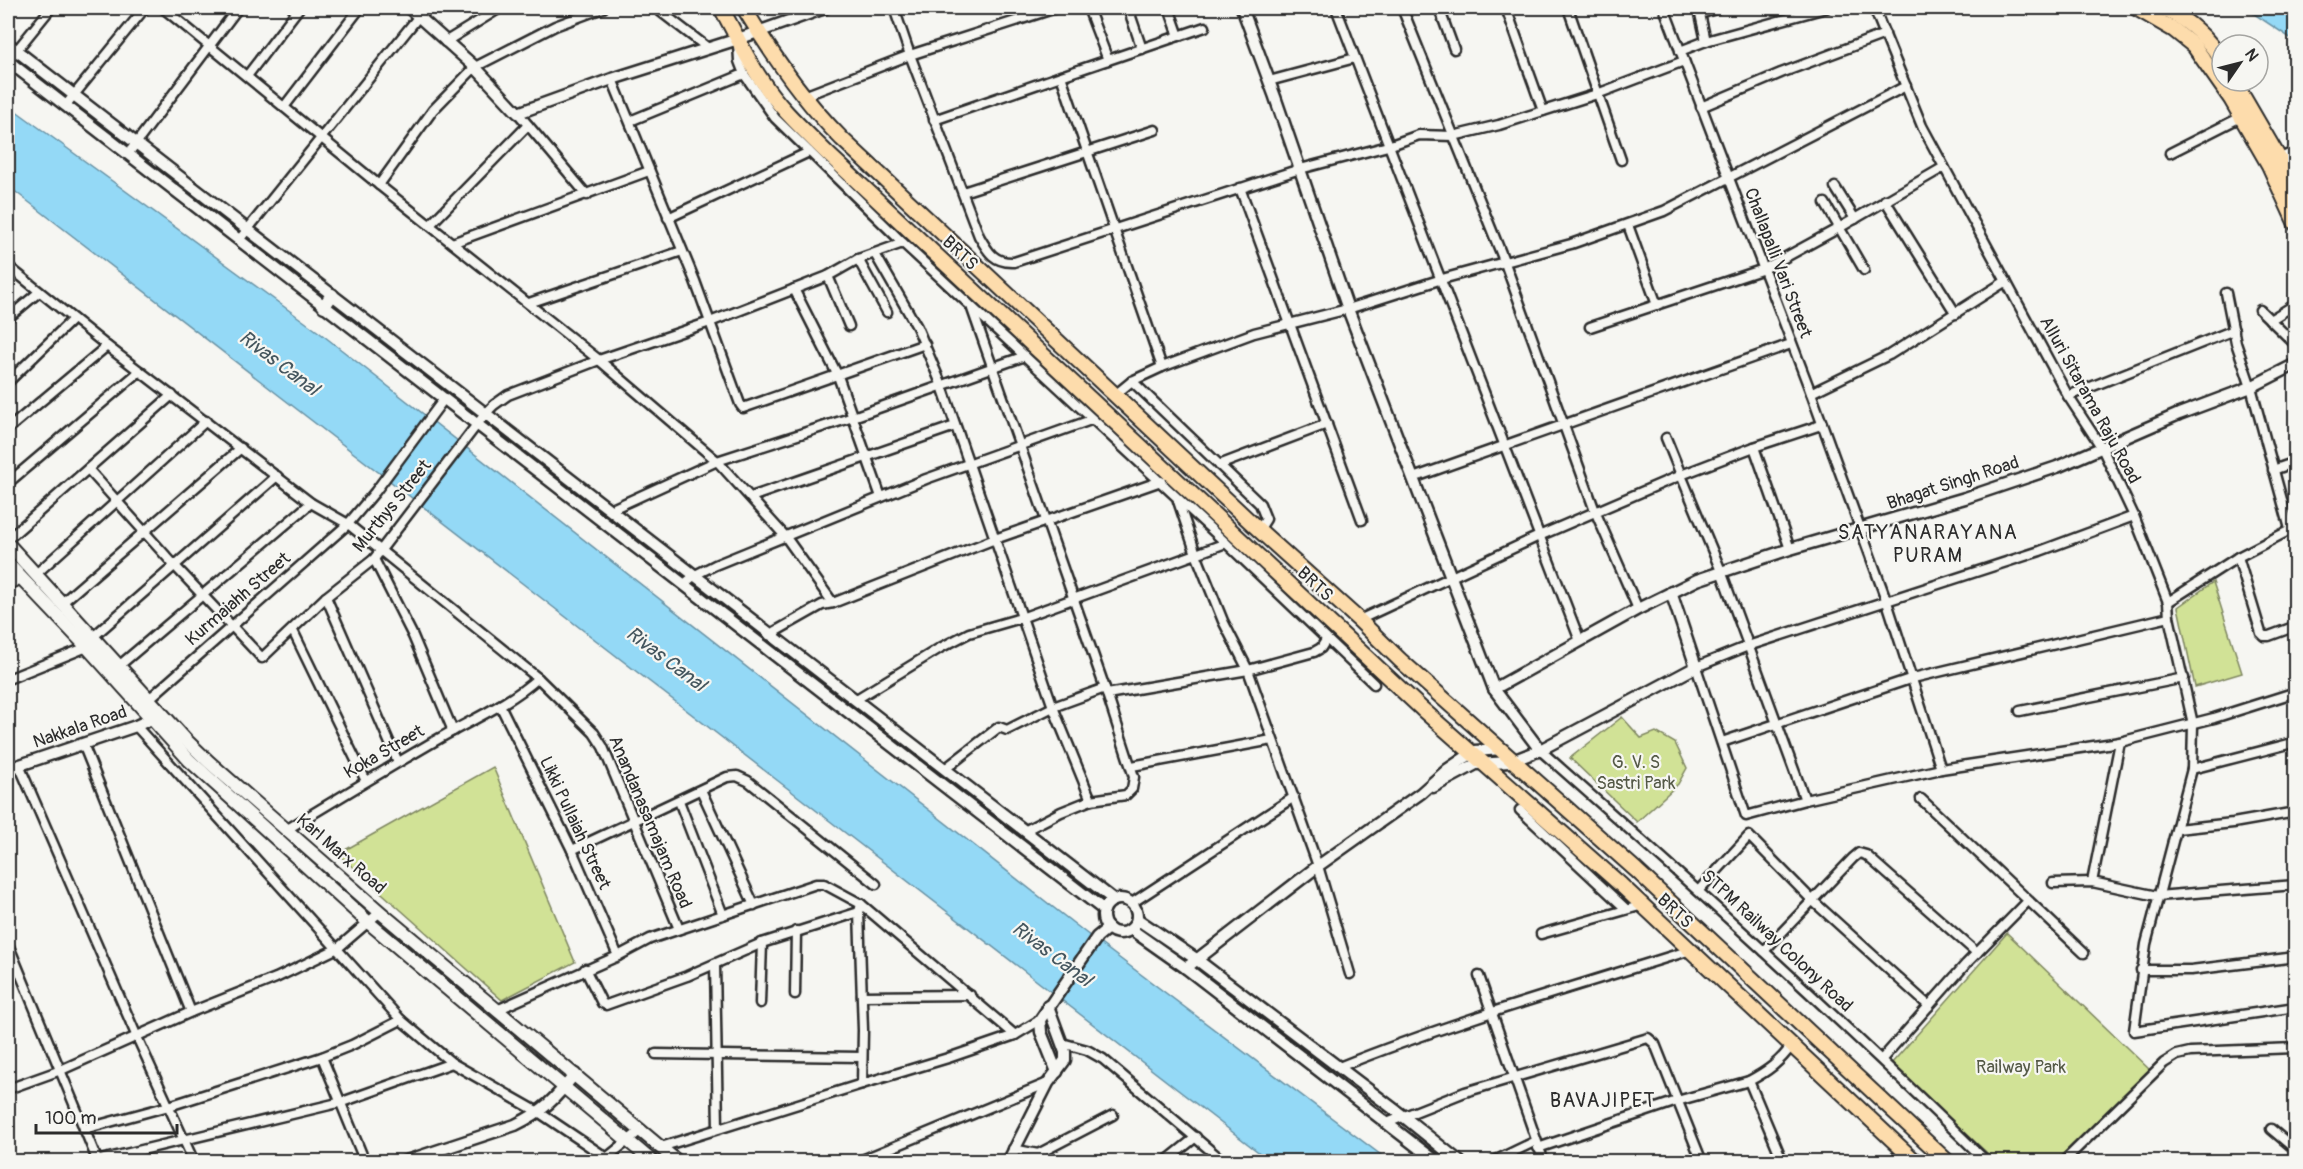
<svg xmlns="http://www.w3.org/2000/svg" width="2303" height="1169" viewBox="0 0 2303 1169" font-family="Pangolin,sans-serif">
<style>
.green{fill:#d1e296;stroke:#7e8660;stroke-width:1.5}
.water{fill:#94d9f6;stroke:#6a93a5;stroke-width:1.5}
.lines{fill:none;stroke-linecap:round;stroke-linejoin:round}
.minor-casing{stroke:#2b2b2b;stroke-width:13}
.tertiary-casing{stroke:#2b2b2b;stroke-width:15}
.secondary-casing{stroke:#2b2b2b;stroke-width:16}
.primary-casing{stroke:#2b2b2b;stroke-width:18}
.minor{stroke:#f6f6f2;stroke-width:8}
.tertiary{stroke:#f6f6f2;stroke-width:10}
.secondary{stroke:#f6f6f2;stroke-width:12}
.primary{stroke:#fddcac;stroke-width:14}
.labels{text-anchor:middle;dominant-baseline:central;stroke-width:4.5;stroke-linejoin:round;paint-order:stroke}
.street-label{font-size:18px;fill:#2b2b2b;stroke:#f6f6f2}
.park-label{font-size:18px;fill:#545946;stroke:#f6f6f2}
.water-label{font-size:20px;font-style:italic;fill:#45565e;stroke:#f6f6f2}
.neighbourhood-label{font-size:20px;letter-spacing:1.5px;fill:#2b2b2b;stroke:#f6f6f2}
</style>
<rect width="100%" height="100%" fill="#f6f6f2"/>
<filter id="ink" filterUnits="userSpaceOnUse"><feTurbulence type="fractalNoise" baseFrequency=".0167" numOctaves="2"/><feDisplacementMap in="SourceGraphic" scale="12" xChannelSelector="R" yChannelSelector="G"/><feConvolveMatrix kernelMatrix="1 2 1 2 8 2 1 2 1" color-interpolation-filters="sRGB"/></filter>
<g filter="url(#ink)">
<g class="green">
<polygon points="2213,582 2242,673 2195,687 2178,607"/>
<polygon points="1622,717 1641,738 1656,732 1675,743 1687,768 1678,784 1637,822 1570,758"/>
<polygon points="493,767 575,962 502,1000 338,854"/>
<polygon points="2007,933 2150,1070 2064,1161 1997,1162 1891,1064"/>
</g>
<g class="water">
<polygon points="2245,8 2295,8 2295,41"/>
<polygon points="8,105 320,333 1086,933 1389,1161 1270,1161 8,186"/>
</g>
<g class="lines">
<defs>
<g id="minor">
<polyline points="163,8 379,185 599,360 717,461 785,536 833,603"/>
<polyline points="656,8 708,48"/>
<polyline points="794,8 797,17"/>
<path d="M894,8l16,47 69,181c9,16 15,27 35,26l286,-93 88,-23 31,-11 34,1 46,-11 98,-31 87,-33"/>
<polyline points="1088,8 1108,60"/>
<polyline points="1128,8 1142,49"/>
<polyline points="1169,8 1179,36"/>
<polyline points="1336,8 1580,641"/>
<polyline points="1402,8 1505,263 1595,511 1638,609"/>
<polyline points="1439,8 1454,49"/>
<polyline points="1506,8 1543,111"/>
<polyline points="1568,8 1621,160"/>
<polyline points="1664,8 1811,393 1887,602 1941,769"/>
<polyline points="1874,8 1922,126 2068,396 2102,448 2134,516 2168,602 2169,617 2193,724 2192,769 2146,944 2134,1031 2296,1007"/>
<polyline points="1706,41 1700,14 1718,8"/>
<polyline points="445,42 500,8"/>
<polyline points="738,43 739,61 744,74 775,118 903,243 1226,543 1374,684"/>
<polyline points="1680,51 1706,41 1826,8"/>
<polyline points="8,61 51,8"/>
<polyline points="247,76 299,8"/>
<polyline points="612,79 695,281 740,404 743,408 925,344"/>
<polyline points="1269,81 1355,58"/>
<polyline points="804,96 910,55 1056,8"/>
<polyline points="65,106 145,8"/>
<polyline points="284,107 360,8"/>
<polyline points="1701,107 1781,73 1885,34"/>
<polyline points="934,120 1061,76"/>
<polyline points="630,121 744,74"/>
<polyline points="528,125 587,195"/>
<polyline points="2170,153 2241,117"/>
<polyline points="128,154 238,8"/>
<polyline points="379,185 433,110 475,67 555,26 603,8"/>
<polyline points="1835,187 1855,219"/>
<polyline points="1240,188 1362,520"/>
<polyline points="963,192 1155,130"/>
<polyline points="1885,200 1956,314"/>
<polyline points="1825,203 1864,270"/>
<polyline points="668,218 809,152"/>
<polyline points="430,225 528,125 518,113"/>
<polyline points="1628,225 1657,305"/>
<polyline points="239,240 419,16 429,8"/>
<polyline points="452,243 649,171"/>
<polyline points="875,254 917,327 942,386 1053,707 1091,800"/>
<polyline points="858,259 903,243"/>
<polyline points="8,266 107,346 311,503 348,524 538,678 594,733 603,747 679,929"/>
<polyline points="828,276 849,326"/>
<polyline points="794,289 838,376 881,497"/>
<polyline points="2226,293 2236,343 2251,387 2290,529"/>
<polyline points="529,303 682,251"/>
<polyline points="972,309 1107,694 1134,777 1132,789 1126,795 1091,800 1061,812 1026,830"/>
<polyline points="2260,310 2296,345"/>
<polyline points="8,318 39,292"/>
<polyline points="2270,320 2296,304"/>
<polyline points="1590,327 1764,269 1839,228 1944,167"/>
<polyline points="1162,367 1061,76 1205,27"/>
<polyline points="1132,381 1260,504 1266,519 1259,530"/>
<polyline points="8,382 73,319"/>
<polyline points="1811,393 1889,355 2006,281"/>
<polyline points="1115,395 1132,381 1162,367 1254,333 1348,309 1442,279 1571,244 1664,211 1906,86"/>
<polyline points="2068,396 2234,330"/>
<polyline points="8,429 107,346"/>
<polyline points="1754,447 1821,425"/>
<polyline points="1219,465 1327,424"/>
<polyline points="88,469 175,566 262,658 326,597 374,559 485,414 494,405 508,395 599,360 710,322 828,276 858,259 887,312"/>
<polyline points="2273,470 2296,462"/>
<polyline points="1413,478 1791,344"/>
<polyline points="8,483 140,371"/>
<polyline points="751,497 955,426"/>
<polyline points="610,510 717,461 853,417 1025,356"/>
<polyline points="2134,516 2040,551 1748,646 1696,667 1746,816 1805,800 1941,769 2120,742 2214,718 2296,692"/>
<polyline points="8,539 172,395"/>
<polyline points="1226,543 1196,554 1223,621 1248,670 1318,866 1350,974"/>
<polyline points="1790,549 1754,447 1681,475 1721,571 1805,800"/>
<polyline points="2238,557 2261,633 2264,636 2269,636 2296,626"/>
<polyline points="374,559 413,636 453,731"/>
<polyline points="36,574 206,421"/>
<polyline points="684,584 695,575 715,565 926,479 1091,420"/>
<polyline points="8,585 21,579"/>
<polyline points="326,597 398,762"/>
<polyline points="63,602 241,448"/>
<polyline points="2168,602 2238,557 2296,527"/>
<polyline points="1359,620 1539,536 1681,475 1666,438"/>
<polyline points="293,631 366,781"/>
<polyline points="769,635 822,605 833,603 995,539 1161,481"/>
<polyline points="93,637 277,476"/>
<polyline points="120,665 311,503"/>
<polyline points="8,679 87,647"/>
<polyline points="1107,694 1248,670 1314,652 1321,648 1326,640"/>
<polyline points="149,699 348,524 375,492 444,399"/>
<polyline points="855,700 940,648 969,633 1021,618 1196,554 1178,501"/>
<polyline points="500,705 572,850 618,956"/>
<polyline points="2020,711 2184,678"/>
<polyline points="136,726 401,1020 452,1063 540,1113 607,1158"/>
<polyline points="1722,742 1913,678 2169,617"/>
<polyline points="83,744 191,1012"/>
<path d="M1540,750c152,134 302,270 447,412"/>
<polyline points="19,765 137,1037 194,1162"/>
<polyline points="1132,766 1272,740"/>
<polyline points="945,769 999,727 1007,730 1053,707 1105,688"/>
<polyline points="2192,769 2296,742"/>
<polyline points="701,790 754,905"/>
<polyline points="1921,799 2084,953"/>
<polyline points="679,801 723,915"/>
<polyline points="1520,810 1626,909"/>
<polyline points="2177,829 2233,823 2296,812"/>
<path d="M286,830c51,-31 102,-62 154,-92 33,-19 69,-34 98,-60"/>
<polyline points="572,850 727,777 737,776 748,781 876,884"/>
<polyline points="2092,882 2120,742"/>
<polyline points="2053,883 2092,882 2157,896 2296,885"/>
<polyline points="1699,890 1749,836 1812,900 1929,1006"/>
<polyline points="1132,903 1294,797"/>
<polyline points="1541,934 1643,905"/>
<polyline points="8,944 98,1162"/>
<polyline points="1764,951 1853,858 1859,853 1866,855 1977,953"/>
<polyline points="715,964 718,1128"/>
<polyline points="585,969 602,1003 606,1005 687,976 762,943 859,912"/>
<polyline points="2141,970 2191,970 2296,957"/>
<polyline points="1479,976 1544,1162"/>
<polyline points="795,994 796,931"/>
<polyline points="862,996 970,995"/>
<polyline points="760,1003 762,943"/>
<polyline points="497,1010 618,956 650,939 816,884 824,884 861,904"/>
<polyline points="1062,1043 1087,1050 1103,1059 1224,1162"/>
<polyline points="656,1054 862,1057"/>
<polyline points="322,1057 365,1162"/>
<polyline points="1882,1059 1966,964 2028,901"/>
<path d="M1339,1067c114,-46 235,-80 352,-117"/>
<polyline points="862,1084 948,1058 1015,1035"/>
<polyline points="8,1089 61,1070 191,1012 276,978 338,948 380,912"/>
<polyline points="1387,1123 1465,1092 1648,1038 1655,1044 1702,1162"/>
<polyline points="84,1129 169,1106 322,1057 352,1045 401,1020"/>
<polyline points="2271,1129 2296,1150"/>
<polyline points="661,1147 862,1084 863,1030 859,912 861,904 1015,1035 1040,1020"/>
<polyline points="1538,1148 1677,1101 1749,1081"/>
<polyline points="1013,1149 1038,1154 1042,1162"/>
<polyline points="1038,1154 1113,1115"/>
<polyline points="604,1160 641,1130"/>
<polyline points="1166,1161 1196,1137"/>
<polyline points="92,1162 342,1102 452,1063"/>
<polyline points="857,1162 1048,1083"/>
<polyline points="1492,1162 1536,1141"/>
<path d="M1783,1162l-34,-81c19,-10 31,-19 43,-36"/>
<polyline points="1883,1162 1908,1154"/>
<polyline points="2063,1162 2164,1063 2177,1055 2190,1052 2296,1048"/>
</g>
<g id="tertiary">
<polyline points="409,8 475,67 518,113 612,79 738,39 825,8"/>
<polyline points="1242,8 1275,97 1348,309 1494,689"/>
<polyline points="8,44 1114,900"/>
<polyline points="8,61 1104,910"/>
<polyline points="2274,162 2296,152"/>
<polyline points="1540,750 1494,689 1638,609 1697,580 1790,549 1965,498 2057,467 2179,414 2251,387 2296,364"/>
<polyline points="8,769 136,726 157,716"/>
<polyline points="1433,787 1476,764 1510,762 1540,750 1696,667 1671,592"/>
<circle cx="1120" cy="916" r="17"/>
<polyline points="1137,919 1196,959 1403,1116 1460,1162"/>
<polyline points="1132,930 1186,968 1437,1162"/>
<polyline points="1186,968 1318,866 1421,793 1447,770 1475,751 1502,749"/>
<polyline points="1057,1072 1041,1032 1040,1020 1097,937 1108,928"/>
<path d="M403,1162l112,-37c29,-14 40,-26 60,-51"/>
<polyline points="1008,1162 1048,1083 1065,1060 1065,1052 1048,1006"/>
</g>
<g id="secondary">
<polyline points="324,306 332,295"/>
<polyline points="8,544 186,740 209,762 380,912 678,1162"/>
<polyline points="8,564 87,647 189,760 369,923 653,1162"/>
</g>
<g id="primary">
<path d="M721,8c14,24 25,50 41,73 18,28 43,50 66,73l594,555 199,176 295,277"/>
<path d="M744,8c28,47 59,92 98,131l417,391 100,90 41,40 236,210 312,292"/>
<polyline points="2136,8 2174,30 2194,46 2231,99 2269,165 2296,224"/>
<path d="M2164,8c24,13 43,28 58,53"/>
<polyline points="2234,81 2280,160 2296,194"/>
</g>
</defs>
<use href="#minor" class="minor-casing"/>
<use href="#tertiary" class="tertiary-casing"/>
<use href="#secondary" class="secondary-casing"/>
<use href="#primary" class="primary-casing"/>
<use href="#minor" class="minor"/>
<use href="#tertiary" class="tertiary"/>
<use href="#secondary" class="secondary"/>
<use href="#primary" class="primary"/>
</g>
</g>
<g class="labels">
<g class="street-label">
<text transform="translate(960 253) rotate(43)">BRTS</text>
<text transform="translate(1778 263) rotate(69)">Challapalli Vari Street</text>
<text transform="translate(2090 400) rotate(61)">Alluri Sitarama Raju Road</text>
<text transform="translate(1953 483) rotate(-18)">Bhagat Singh Road</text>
<text transform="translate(392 506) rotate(-51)">Murthys Street</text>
<text transform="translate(1315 584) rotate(43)">BRTS</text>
<text transform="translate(238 599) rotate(-41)">Kurmaiahh Street</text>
<text transform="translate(80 727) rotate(-19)">Nakkala Road</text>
<text transform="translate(384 752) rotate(-30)">Koka Street</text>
<text transform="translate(650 822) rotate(67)">Anandanasamajam Road</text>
<text transform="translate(575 823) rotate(65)">Likki Pullaiah Street</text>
<text transform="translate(341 854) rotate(41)">Karl Marx Road</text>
<text transform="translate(1675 911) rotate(43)">BRTS</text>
<text transform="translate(1777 941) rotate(43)">STPM Railway Colony Road</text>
</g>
<g class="park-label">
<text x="1636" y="762">G. V. S<tspan x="1636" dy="21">Sastri Park</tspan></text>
<text x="2021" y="1067">Railway Park</text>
</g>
<g class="water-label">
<text transform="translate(279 363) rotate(37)">Rivas Canal</text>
<text transform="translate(666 659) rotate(37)">Rivas Canal</text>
<text transform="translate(1052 954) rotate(37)">Rivas Canal</text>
</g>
<g class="neighbourhood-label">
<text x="1928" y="532">SATYANARAYANA<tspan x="1928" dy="23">PURAM</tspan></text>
<text x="1603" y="1100">BAVAJIPET</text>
</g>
</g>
<rect width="2303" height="1169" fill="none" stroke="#f6f6f2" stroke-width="30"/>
<rect x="15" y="15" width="2273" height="1139" fill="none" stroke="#2b2b2b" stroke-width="2" filter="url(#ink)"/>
<g transform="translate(2240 63) rotate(55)"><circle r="28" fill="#f6f6f2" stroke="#a5a5a2" stroke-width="1.5"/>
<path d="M0-4.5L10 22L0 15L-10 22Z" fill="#2b2b2b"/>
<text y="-9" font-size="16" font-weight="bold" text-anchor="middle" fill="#2b2b2b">N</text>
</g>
<path d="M36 1124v9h141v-9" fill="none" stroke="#2b2b2b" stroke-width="3"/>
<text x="45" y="1124" font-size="18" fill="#2b2b2b" stroke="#f6f6f2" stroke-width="4.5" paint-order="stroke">100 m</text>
</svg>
